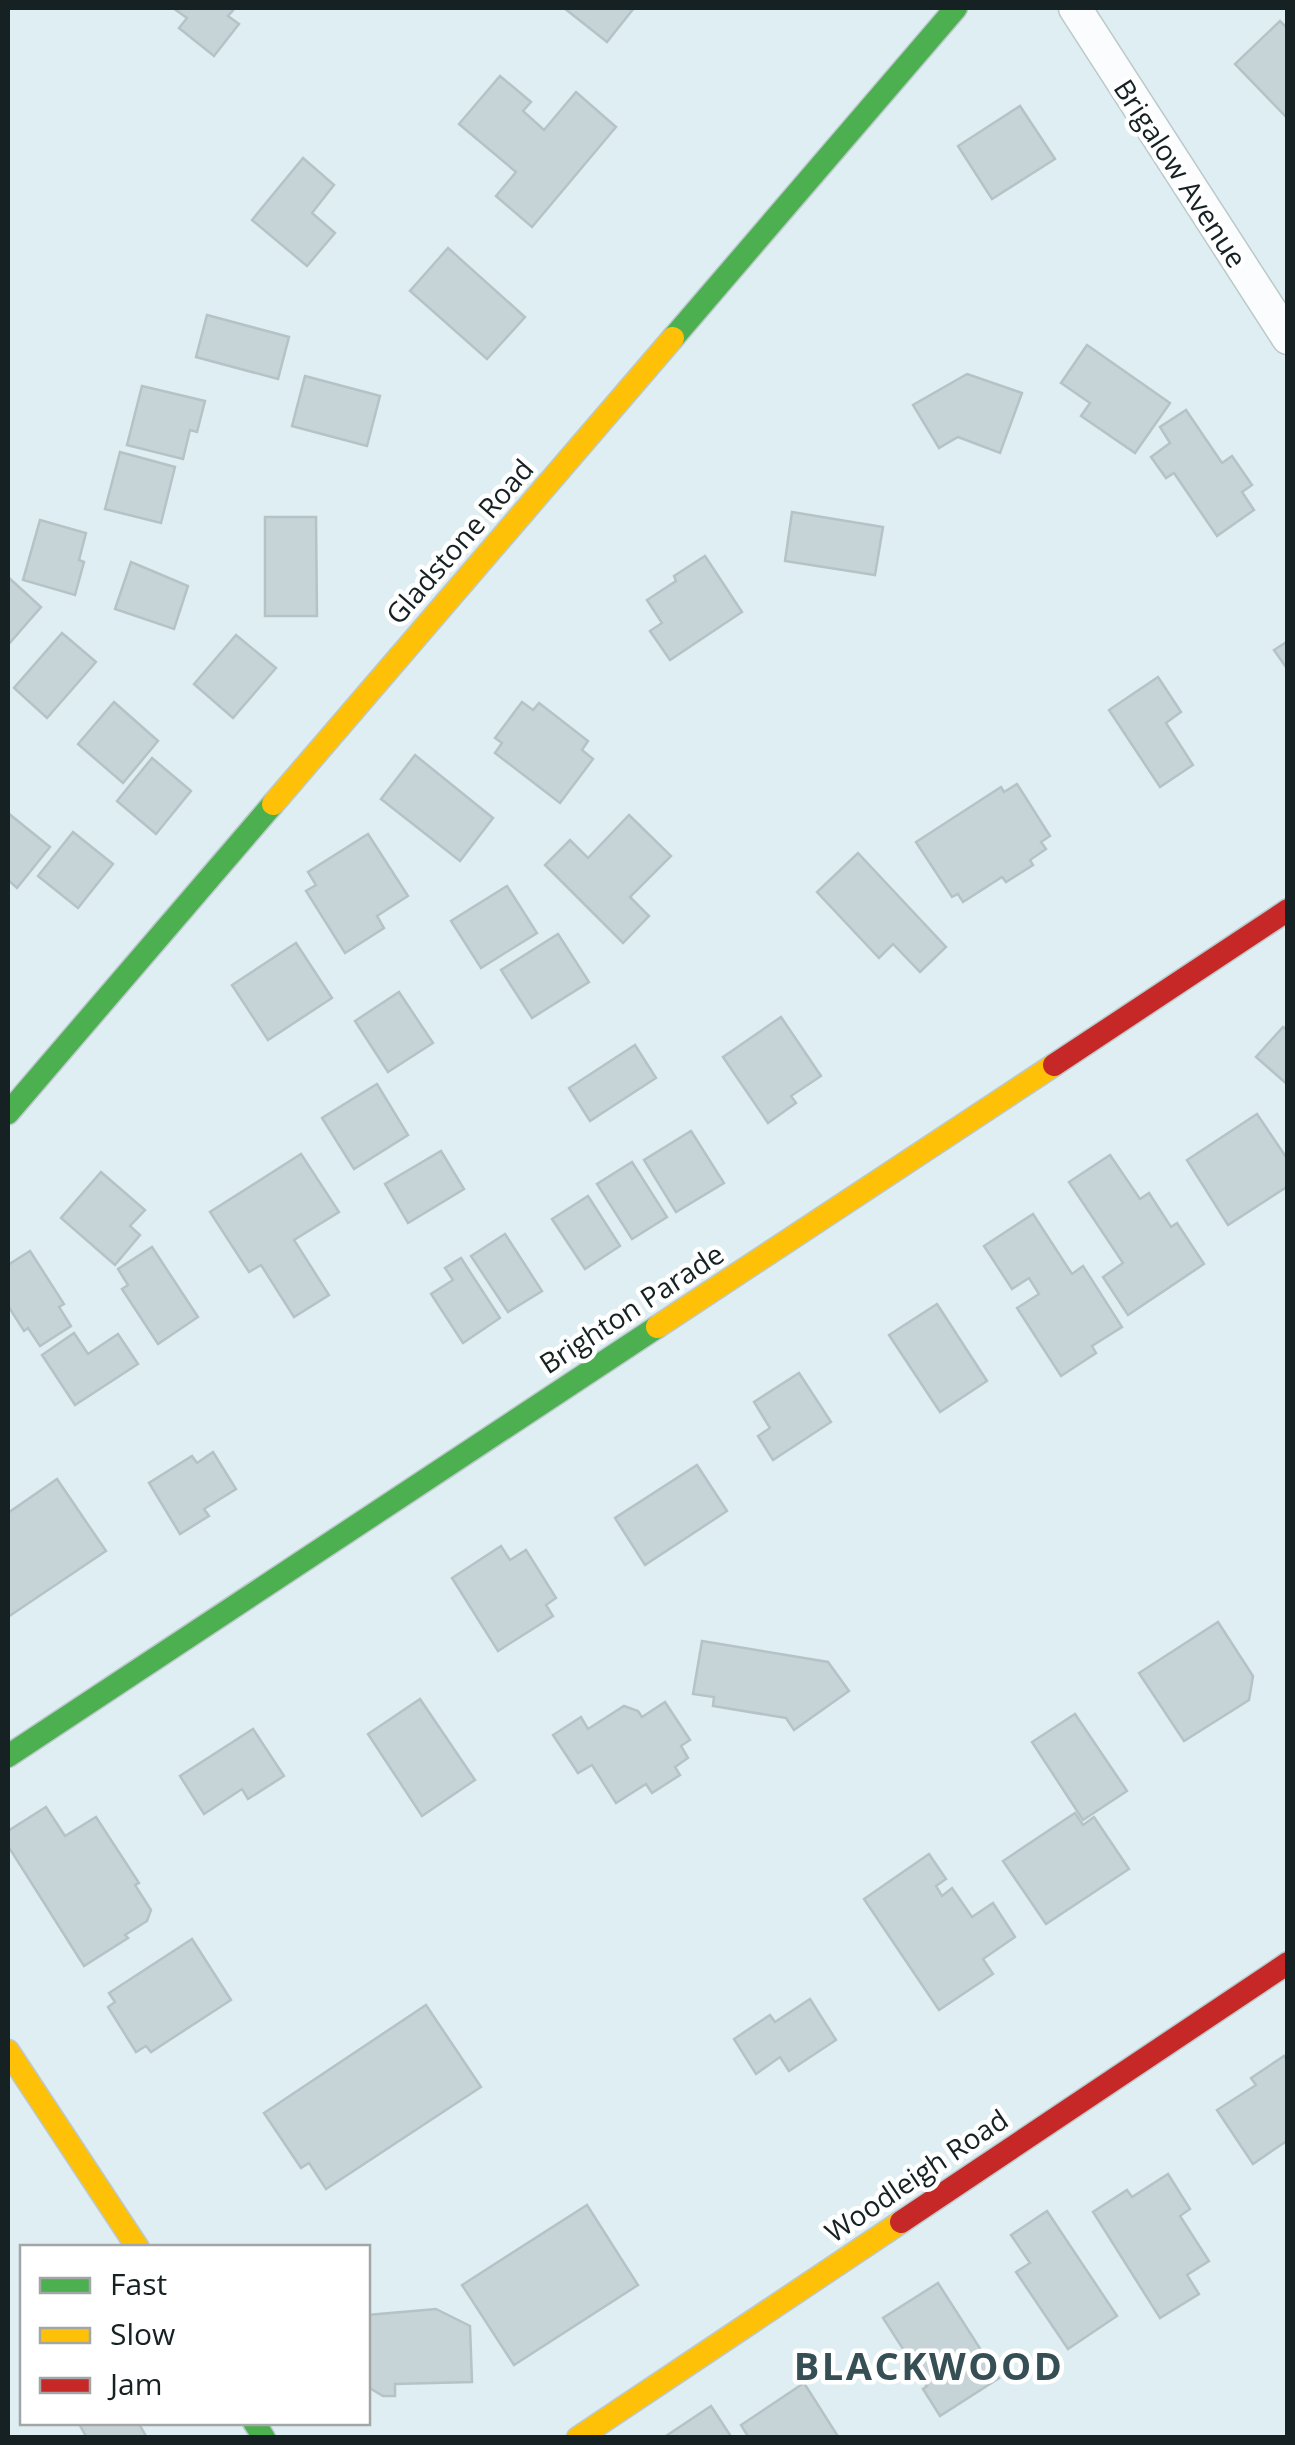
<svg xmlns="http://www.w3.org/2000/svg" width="1295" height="2445" viewBox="0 0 1295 2445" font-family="'Open Sans',sans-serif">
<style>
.building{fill:#c7d4d7;stroke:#b6c3c6;stroke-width:2.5}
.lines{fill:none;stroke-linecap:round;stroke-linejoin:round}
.street-casing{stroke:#bbc9cb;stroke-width:35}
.fast-casing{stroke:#bbc9cb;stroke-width:25}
.slow-casing{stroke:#bbc9cb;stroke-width:25}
.jam-casing{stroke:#bbc9cb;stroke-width:25}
.street{stroke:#fafcfd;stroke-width:32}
.fast{stroke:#4caf50;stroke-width:22}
.slow{stroke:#ffc107;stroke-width:22}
.jam{stroke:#c62828;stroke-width:22}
.labels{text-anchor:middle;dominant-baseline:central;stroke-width:9;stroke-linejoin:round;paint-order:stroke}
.street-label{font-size:28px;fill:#162123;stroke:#fff}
.district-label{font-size:38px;font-weight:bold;letter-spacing:2.5px;fill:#354f54;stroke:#fff}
</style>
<rect width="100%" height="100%" fill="#deeef2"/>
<g class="building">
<polygon points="173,8 235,8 228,16 239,24 214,56 179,28 187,18"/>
<polygon points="564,8 634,8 607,42"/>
<polygon points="1280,21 1288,29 1288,119 1235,64"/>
<polygon points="500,76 531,102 523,111 544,130 576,92 616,127 532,227 496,196 516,172 459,124"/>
<polygon points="1020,106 1055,159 992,199 958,146"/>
<polygon points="303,158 334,185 312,213 335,233 307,266 252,220"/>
<polygon points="448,248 525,317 487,359 410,291"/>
<polygon points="207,315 289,337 278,379 196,357"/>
<polygon points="1087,345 1170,403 1135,453 1081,416 1090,403 1061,383"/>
<polygon points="967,374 1022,393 1000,453 958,437 939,448 913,405"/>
<polygon points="305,376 380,396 367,446 292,426"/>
<polygon points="142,386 205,401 197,432 190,430 183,459 127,445"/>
<polygon points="1186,410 1222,463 1232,456 1252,485 1242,492 1254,510 1217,536 1174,473 1166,478 1151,457 1170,443 1160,427"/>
<polygon points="120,452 175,467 161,523 105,509"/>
<polygon points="792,512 883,527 875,575 785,561"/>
<polygon points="265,517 316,517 317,616 265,616"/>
<polygon points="40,520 86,533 79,560 84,562 75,595 23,580"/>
<polygon points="705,556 742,612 670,660 650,631 662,623 647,600 676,581 674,576"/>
<polygon points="131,562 188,586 174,629 115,609"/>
<polygon points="8,577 41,607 8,645"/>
<polygon points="62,633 96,662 47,718 14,688"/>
<polygon points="236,635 276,668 233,718 194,684"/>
<polygon points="1288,641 1288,670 1274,650"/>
<polygon points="1158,677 1181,712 1166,723 1193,765 1160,787 1109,710"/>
<polygon points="114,702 158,741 123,783 78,744"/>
<polygon points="522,702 533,710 539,703 588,741 582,750 593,759 560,803 495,753 502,743 495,738"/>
<polygon points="415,755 493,818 460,861 381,799"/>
<polygon points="152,758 191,791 156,834 117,801"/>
<polygon points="1017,784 1050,836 1041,842 1046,849 1030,860 1033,865 1006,882 1002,877 963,902 958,894 952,897 916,842 1001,787 1004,792"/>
<polygon points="8,813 50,847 17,888 8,880"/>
<polygon points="629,815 671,856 630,897 649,916 623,943 545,865 570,840 588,858"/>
<polygon points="73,832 113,864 78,908 38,876"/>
<polygon points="368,834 408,896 377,916 384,928 345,953 306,891 316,885 308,872"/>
<polygon points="858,853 946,947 920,972 893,944 879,958 817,892"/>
<polygon points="507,886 537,933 481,968 451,921"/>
<polygon points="558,934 589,982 532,1018 501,970"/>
<polygon points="296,943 332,998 268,1040 232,985"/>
<polygon points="399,992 433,1043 388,1072 355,1021"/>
<polygon points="781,1017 821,1076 791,1096 796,1103 768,1123 723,1057"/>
<polygon points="1283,1027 1288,1031 1288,1085 1256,1057"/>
<polygon points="635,1045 656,1078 590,1121 569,1088"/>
<polygon points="377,1084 408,1135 354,1169 322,1118"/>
<polygon points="1257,1114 1288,1160 1288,1186 1228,1225 1187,1160"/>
<polygon points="691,1131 724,1183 676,1212 644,1160"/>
<polygon points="441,1151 464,1189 408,1223 385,1184"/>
<polygon points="301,1154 339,1212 294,1240 329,1295 294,1317 261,1265 249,1272 210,1212"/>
<polygon points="1110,1155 1140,1199 1149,1193 1171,1227 1177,1223 1204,1264 1128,1315 1103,1277 1123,1263 1069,1182"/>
<polygon points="632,1162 667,1217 632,1239 597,1184"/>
<polygon points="101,1172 145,1210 130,1226 140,1235 115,1265 61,1218"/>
<polygon points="588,1196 620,1246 585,1269 552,1219"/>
<polygon points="1033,1214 1072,1274 1083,1266 1122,1327 1092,1346 1096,1353 1061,1376 1017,1308 1039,1294 1029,1278 1012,1289 984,1246"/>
<polygon points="505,1234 542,1291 508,1312 471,1256"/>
<polygon points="152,1247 198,1317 158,1344 122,1289 128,1285 118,1269"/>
<polygon points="30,1251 64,1304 59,1307 71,1326 40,1346 28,1328 24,1331 8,1306 8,1265"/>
<polygon points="461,1258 500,1318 463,1343 431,1294 453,1280 445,1268"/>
<polygon points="937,1304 987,1381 940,1412 889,1335"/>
<polygon points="74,1333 88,1354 118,1334 138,1364 75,1405 42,1355"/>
<polygon points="799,1373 831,1422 773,1460 758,1436 770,1428 754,1402"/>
<polygon points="213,1452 236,1489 204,1509 209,1516 180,1534 149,1483 192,1456 197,1463"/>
<polygon points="697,1465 727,1511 645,1565 615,1518"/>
<polygon points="57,1479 106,1551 8,1617 8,1513"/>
<polygon points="501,1546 510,1560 526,1550 556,1598 546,1605 553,1616 498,1651 452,1578"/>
<polygon points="1218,1622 1253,1676 1249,1700 1184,1741 1139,1673"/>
<polygon points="702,1641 828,1662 849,1691 794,1730 786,1718 713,1706 714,1697 693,1694"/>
<polygon points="420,1699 475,1780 422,1816 368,1734"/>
<polygon points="665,1702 690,1740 681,1746 688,1758 675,1767 680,1775 652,1793 646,1784 616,1803 592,1765 578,1773 553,1735 581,1717 588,1729 624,1706 638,1711 642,1717"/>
<polygon points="1075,1714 1127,1791 1083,1820 1032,1742"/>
<polygon points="253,1729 284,1776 248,1799 242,1789 204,1814 180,1776"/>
<polygon points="46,1807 65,1836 96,1817 139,1883 135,1885 151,1910 147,1921 125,1935 128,1938 84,1966 8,1846 8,1831"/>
<polygon points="1075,1813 1083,1825 1094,1817 1129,1869 1046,1924 1003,1861"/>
<polygon points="929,1854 946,1879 936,1886 942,1896 952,1888 972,1917 993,1903 1015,1937 983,1959 993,1974 939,2010 864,1899"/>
<polygon points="192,1939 231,2000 151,2052 146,2046 136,2052 108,2007 115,2002 109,1993"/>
<polygon points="810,1999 836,2040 789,2071 780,2057 756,2074 734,2039 770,2015 775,2022"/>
<polygon points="426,2005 481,2087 326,2189 309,2163 301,2168 264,2113"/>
<polygon points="1284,2056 1288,2062 1288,2140 1253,2164 1217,2110 1256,2085 1251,2078"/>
<polygon points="1168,2174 1190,2209 1180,2216 1209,2261 1187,2275 1199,2294 1160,2318 1093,2212 1127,2190 1132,2197"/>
<polygon points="587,2205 638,2285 514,2365 462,2285"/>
<polygon points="1047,2211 1117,2316 1068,2349 1016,2272 1030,2263 1011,2235"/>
<polygon points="938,2283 999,2378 940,2416 923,2389 927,2386 883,2318"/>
<polygon points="436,2309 470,2326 472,2382 395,2384 395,2396 383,2396 368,2387 368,2315"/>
<polygon points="804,2383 839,2438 749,2438 741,2425"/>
<polygon points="711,2406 732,2438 663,2438"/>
<polygon points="78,2422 138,2422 147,2438 87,2438"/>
</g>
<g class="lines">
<defs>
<polyline id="street" points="1075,8 1288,338"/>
<g id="fast">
<polyline points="673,338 956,8"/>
<polyline points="8,1113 273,804"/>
<polyline points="8,1756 657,1327"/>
<polyline points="254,2422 264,2438"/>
</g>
<g id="slow">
<polyline points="273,804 673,338"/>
<polyline points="657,1327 1054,1065"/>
<polyline points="8,2051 138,2248"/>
<polyline points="578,2438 901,2222"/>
</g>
<g id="jam">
<polyline points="1054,1065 1288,910"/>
<polyline points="901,2222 1288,1963"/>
</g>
</defs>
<use href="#street" class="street-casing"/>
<use href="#fast" class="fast-casing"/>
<use href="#slow" class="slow-casing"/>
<use href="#jam" class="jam-casing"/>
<use href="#street" class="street"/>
<use href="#fast" class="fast"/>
<use href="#slow" class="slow"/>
<use href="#jam" class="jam"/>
</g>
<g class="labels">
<g class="street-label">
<text transform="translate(1181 173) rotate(57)">Brigalow Avenue</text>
<text transform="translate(459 541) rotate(-49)">Gladstone Road</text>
<text transform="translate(631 1308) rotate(-33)">Brighton Parade</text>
<text transform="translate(916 2175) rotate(-34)">Woodleigh Road</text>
</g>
<g class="district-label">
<text x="929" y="2365">BLACKWOOD</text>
</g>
</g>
<rect width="1295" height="2445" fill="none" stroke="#162123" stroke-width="20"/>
<rect x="20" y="2245" width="350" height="180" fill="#ffffff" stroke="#a2a6a7" stroke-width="2.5"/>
<rect x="40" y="2278" width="50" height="15" fill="#4caf50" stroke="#a2a6a7" stroke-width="2.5"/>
<text x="110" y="2295" font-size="30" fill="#162123">Fast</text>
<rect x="40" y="2328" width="50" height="15" fill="#ffc107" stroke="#a2a6a7" stroke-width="2.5"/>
<text x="110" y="2345" font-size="30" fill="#162123">Slow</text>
<rect x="40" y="2378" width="50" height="15" fill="#c62828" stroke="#a2a6a7" stroke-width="2.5"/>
<text x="110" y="2395" font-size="30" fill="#162123">Jam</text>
</svg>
